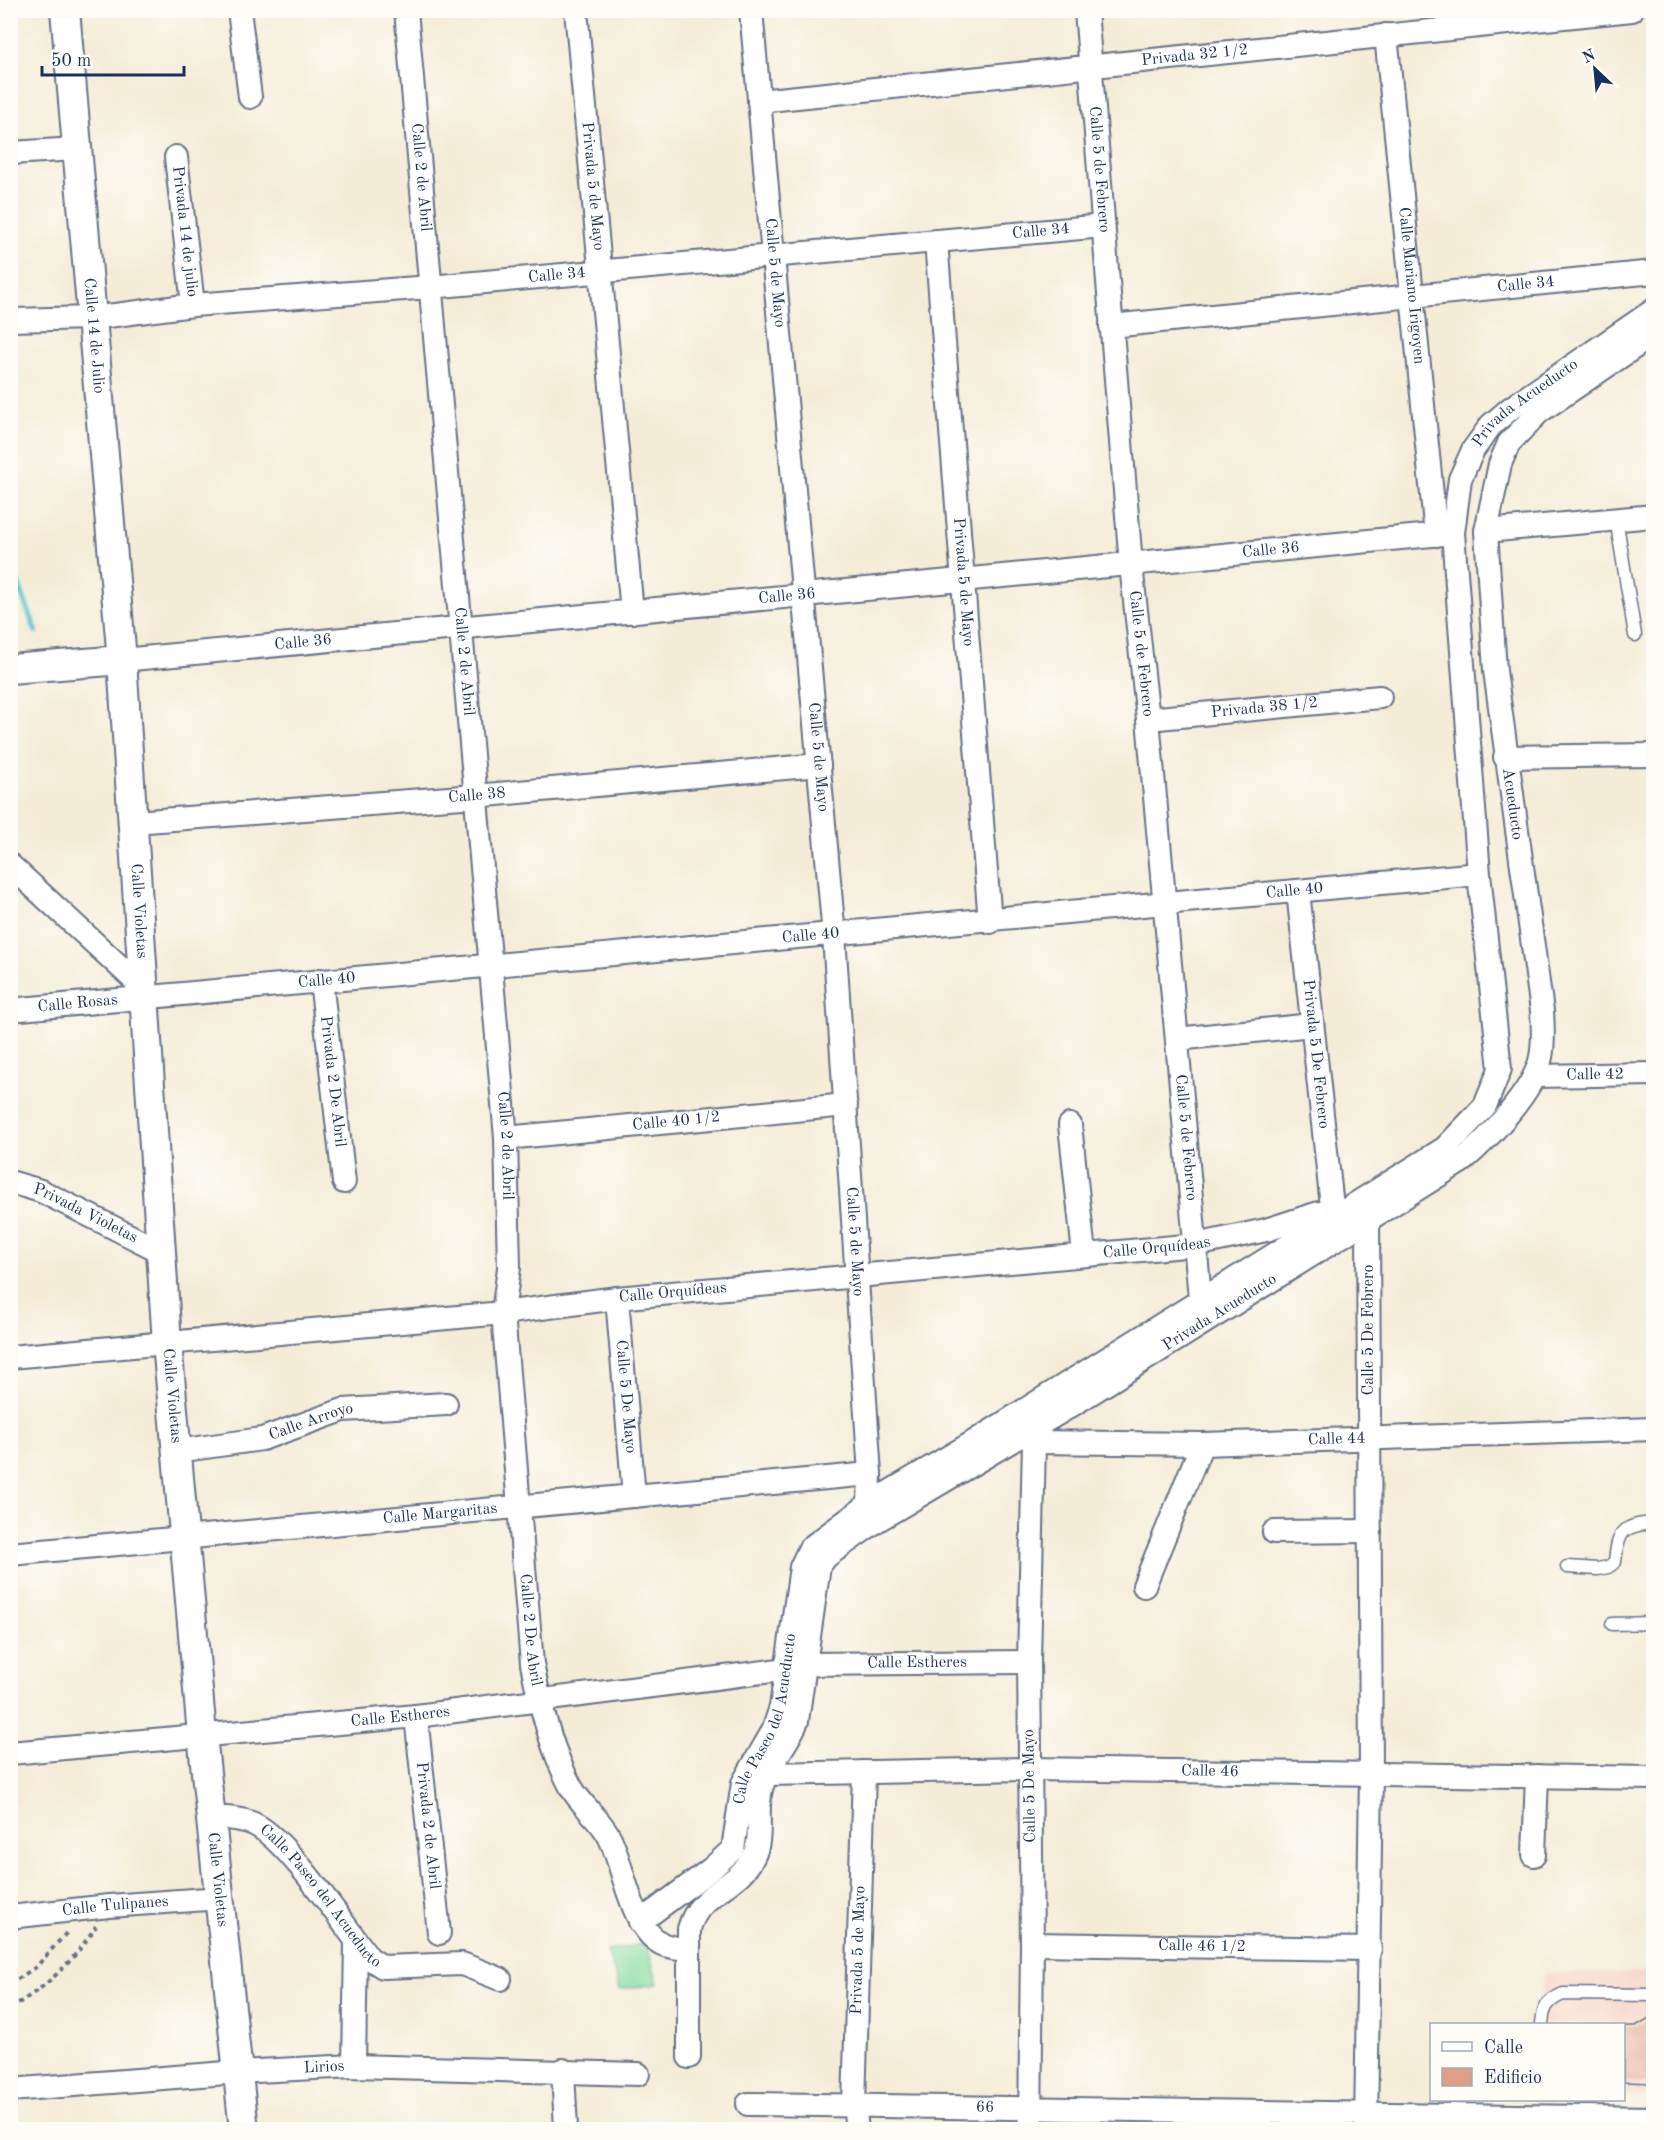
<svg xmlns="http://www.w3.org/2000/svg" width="1664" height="2140" viewBox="0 0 1664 2140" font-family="'Old Standard TT',serif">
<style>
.built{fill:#f6d2c5}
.green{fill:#81d99d;stroke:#4e847e;stroke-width:1.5}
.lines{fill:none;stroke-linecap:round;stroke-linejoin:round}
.stream{stroke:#56c3cd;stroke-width:6}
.building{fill:#df9f86}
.service-casing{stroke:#677188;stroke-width:15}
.minor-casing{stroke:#677188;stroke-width:26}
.tertiary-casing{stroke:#677188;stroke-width:32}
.path{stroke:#677188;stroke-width:4;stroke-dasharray:4.5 4.5;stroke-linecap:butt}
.service{stroke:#fff;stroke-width:12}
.minor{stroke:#fff;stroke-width:22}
.tertiary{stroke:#fff;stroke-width:28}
.labels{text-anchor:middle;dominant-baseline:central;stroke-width:4.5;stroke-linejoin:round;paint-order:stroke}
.street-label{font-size:16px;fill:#1b2f5e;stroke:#fdfcf7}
</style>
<rect width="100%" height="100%" fill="#fdfcf7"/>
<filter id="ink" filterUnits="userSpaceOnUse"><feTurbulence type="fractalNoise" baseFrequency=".0167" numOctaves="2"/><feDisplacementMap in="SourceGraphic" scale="12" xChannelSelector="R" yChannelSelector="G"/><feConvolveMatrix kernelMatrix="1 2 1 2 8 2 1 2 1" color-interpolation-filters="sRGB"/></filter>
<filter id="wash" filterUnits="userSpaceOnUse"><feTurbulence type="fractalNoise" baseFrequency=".008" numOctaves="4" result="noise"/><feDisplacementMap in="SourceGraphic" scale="24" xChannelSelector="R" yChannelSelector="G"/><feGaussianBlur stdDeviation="1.35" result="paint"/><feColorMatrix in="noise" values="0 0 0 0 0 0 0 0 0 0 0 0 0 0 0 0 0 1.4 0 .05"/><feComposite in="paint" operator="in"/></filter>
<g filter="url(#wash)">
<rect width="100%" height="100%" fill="#f4ecd7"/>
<polygon class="built" points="1653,1972 1653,2095 1624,2095 1624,2024 1540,2024 1543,1973"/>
<polygon class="green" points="646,1943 658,1984 620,1989 607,1951"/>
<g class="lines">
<polyline class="stream" points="10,563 36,631"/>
</g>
<g id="blocks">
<polygon class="building" points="1654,2015 1654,2083 1624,2082 1624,2026 1636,2026"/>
</g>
</g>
<g filter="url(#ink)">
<use href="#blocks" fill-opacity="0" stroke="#677188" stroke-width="1.5"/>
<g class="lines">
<defs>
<g id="service">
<polyline points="1616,518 1635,635"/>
<path d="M1567,1567l31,2 10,-2 7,-5c3,-30 7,-37 39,-39"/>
<polyline points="1612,1624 1654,1623"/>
<path d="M1542,2024c1,-16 5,-23 21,-30l91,1"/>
</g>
<g id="minor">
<polyline points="239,10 250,97"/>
<path id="s1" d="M406,10l100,1128 3,130 -6,45 29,351c8,41 19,86 39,123 10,19 30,32 39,51 14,30 21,90 52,106 8,4 17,4 27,5"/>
<path id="s2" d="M576,10l56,602"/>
<path id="s3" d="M751,10l83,926 36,538 -1,30"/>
<path id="s4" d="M1086,10l45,555 17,154 52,579"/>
<path id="s5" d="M1386,35l50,500"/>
<path id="s6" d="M759,101l873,-91"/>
<polyline points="10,153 77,149"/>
<path id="s7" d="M176,157l17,148"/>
<path id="s8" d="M936,241l54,681"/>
<path id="s9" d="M10,320l82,-2 101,-13 237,-18 673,-61"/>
<path id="s10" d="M1111,326l543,-54"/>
<polyline points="1486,531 1654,516"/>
<path id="s11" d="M122,660l1331,-127"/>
<path id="s12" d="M1148,719l232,-22"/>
<polyline points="1505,757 1654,755"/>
<path id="s13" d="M134,822l341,-26 344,-31"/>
<polyline points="10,865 143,988"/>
<path id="s14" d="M1298,891l35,325"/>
<path id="s15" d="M321,980l23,202"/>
<path id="s16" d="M10,1010l1469,-136"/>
<polyline points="1177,1039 1312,1025"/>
<path id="s17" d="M1535,1076l119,-2"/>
<polyline points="1070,1125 1084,1254"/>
<path id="s18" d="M506,1138l340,-33"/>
<path id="s19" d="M10,1182l31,9 119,60"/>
<path id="s20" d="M617,1298l17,198"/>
<path id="s21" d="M10,1357l493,-44 114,-15 579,-53 70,-15 53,-17"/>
<path id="s22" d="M1024,1435l10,7 168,2 452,-15"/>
<path id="s23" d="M177,1451l85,-12 81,-29 103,-6"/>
<polyline points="1274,1532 1370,1531"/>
<path id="s24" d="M10,1554l860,-80"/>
<polyline points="1144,1586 1202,1444"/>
<path id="s25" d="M805,1664l224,-2"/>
<path id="s26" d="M416,1716l23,217"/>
<path id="s27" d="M10,1753l406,-37 371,-47"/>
<path id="s28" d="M768,1774l261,-5 625,9"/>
<path id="s29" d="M212,1817c14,1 29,1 42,7 34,16 90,101 115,134l14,9 79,-3 38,15"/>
<polyline points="1534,1855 1537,1776"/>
<path id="s30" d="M10,1917l99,-11 112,-8"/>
<path id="s31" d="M640,1922l71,-53 22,-20 10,-66 30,-52 8,-24 20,-140 9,-19 59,-44 98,-58 478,-298 40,-42 15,-37 -21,-195 -26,-341 7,-54 13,-29 18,-25 20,-17 143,-98"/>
<path id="s32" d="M1032,1944l338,5"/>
<path id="s33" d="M689,2057v-128c9,-36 47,-41 63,-70 13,-21 2,-51 10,-73 7,-23 26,-42 35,-65l22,-155 8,-10 51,-36 191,-113 393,-246c25,-21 73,-71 79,-104 3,-15 2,-31 1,-46l-47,-340 -9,-140 14,-67 9,-21 30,-31 115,-78"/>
<polyline points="354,2066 356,1941"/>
<polyline points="563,2070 566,2130"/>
<path id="s34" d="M10,2090l229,-18 115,-6 284,8"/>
<path id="s35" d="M748,2104l906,14"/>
<path id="s36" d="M857,2130l-3,-26 10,-332"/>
<polyline points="1030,2130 1032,1944 1029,1662 1034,1442"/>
<polyline points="1366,2130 1371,1773 1368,1221"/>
</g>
<g id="tertiary">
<path id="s37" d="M65,10l57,650 45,683 35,392 42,395"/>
<polyline points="10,669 122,660"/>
</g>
</defs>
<use href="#service" class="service-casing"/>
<use href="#minor" class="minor-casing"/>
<use href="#tertiary" class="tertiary-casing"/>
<g class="path">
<polyline points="10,1984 36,1967 69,1930"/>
<path d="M10,2008c36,-20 64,-47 86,-82"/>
</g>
<use href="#service" class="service"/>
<use href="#minor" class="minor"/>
<use href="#tertiary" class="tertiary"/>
</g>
</g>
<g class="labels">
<g class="street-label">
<text stroke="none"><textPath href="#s6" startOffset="438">Privada 32 1/2</textPath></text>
<text stroke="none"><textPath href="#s4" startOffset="160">Calle 5 de Febrero</textPath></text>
<text stroke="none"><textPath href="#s1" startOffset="168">Calle 2 de Abril</textPath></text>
<text stroke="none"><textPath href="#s2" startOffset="177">Privada 5 de Mayo</textPath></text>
<text stroke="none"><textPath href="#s7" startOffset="75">Privada 14 de julio</textPath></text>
<text stroke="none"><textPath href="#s9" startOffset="1035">Calle 34</textPath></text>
<text stroke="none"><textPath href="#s3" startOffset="264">Calle 5 de Mayo</textPath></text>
<text stroke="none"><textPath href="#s9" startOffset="549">Calle 34</textPath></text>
<text stroke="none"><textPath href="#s5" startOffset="252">Calle Mariano Irigoyen</textPath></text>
<text stroke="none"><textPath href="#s10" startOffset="417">Calle 34</textPath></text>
<text stroke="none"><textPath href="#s37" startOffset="327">Calle 14 de Julio</textPath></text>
<text stroke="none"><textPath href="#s31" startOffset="1977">Privada Acueducto</textPath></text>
<text stroke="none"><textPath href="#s11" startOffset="1154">Calle 36</textPath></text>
<text stroke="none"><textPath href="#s8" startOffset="342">Privada 5 de Mayo</textPath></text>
<text stroke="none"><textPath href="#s11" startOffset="668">Calle 36</textPath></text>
<text stroke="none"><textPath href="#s11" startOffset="182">Calle 36</textPath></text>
<text stroke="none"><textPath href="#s4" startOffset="646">Calle 5 de Febrero</textPath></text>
<text stroke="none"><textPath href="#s1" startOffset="654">Calle 2 de Abril</textPath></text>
<text stroke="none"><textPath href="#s12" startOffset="117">Privada 38 1/2</textPath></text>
<text stroke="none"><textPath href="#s3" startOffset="750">Calle 5 de Mayo</textPath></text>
<text stroke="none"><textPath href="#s13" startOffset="344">Calle 38</textPath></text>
<text transform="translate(1512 804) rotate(82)">Acueducto</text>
<text stroke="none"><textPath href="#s16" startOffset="1290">Calle 40</textPath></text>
<text stroke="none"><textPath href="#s37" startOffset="904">Calle Violetas</textPath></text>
<text stroke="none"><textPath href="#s16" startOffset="804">Calle 40</textPath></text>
<text stroke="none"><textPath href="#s16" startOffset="318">Calle 40</textPath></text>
<text stroke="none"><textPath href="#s16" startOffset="68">Calle Rosas</textPath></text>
<text stroke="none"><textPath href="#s14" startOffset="164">Privada 5 De Febrero</textPath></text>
<text stroke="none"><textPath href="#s17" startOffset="60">Calle 42</textPath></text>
<text stroke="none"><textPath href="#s15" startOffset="102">Privada 2 De Abril</textPath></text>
<text stroke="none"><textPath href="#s18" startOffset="171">Calle 40 1/2</textPath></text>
<text stroke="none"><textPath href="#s4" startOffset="1132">Calle 5 de Febrero</textPath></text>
<text stroke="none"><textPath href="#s1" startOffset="1140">Calle 2 de Abril</textPath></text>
<text stroke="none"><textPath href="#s19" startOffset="82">Privada Violetas</textPath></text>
<text stroke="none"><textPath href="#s3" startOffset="1236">Calle 5 de Mayo</textPath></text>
<text stroke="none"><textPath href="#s21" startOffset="1152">Calle Orquídeas</textPath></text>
<text stroke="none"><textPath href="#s21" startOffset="666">Calle Orquídeas</textPath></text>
<text stroke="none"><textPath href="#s33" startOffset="1004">Privada Acueducto</textPath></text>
<text transform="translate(1369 1330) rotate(-90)">Calle 5 De Febrero</text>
<text stroke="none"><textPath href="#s37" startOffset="1390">Calle Violetas</textPath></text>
<text stroke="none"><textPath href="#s20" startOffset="99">Calle 5 De Mayo</textPath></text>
<text stroke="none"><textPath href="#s23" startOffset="138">Calle Arroyo</textPath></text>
<text stroke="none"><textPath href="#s22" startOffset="315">Calle 44</textPath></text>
<text stroke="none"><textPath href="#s24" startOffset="432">Calle Margaritas</textPath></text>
<text stroke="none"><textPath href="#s1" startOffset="1626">Calle 2 De Abril</textPath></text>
<text stroke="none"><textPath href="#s25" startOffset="112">Calle Estheres</textPath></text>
<text stroke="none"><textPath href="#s27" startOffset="392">Calle Estheres</textPath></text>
<text stroke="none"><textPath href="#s31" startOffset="254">Calle Paseo del Acueducto</textPath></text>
<text stroke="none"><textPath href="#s28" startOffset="442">Calle 46</textPath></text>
<text transform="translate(1030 1786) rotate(-91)">Calle 5 De Mayo</text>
<text stroke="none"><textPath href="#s26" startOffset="110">Privada 2 de Abril</textPath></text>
<text stroke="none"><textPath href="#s37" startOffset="1876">Calle Violetas</textPath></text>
<text stroke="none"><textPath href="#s29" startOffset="142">Calle Paseo del Acueducto</textPath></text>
<text stroke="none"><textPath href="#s30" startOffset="106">Calle Tulipanes</textPath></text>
<text stroke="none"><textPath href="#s32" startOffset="170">Calle 46 1/2</textPath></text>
<text stroke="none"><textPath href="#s36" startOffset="180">Privada 5 de Mayo</textPath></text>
<text stroke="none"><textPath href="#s34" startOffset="315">Lirios</textPath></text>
<text stroke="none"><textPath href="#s35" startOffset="237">66</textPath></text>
</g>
</g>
<rect width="1664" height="2140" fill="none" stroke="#fdfcf7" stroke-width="36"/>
<rect x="1430" y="2023" width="195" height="78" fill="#fdfcf7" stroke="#a3aaba" stroke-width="1.5"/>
<rect x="1442" y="2042" width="30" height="9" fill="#ffffff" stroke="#a3aaba" stroke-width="1.5"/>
<text x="1484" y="2053" font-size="18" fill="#1b2f5e">Calle</text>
<rect x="1442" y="2068" width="30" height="18" fill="#df9f86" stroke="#a3aaba" stroke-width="1.5"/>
<text x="1484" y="2083" font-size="18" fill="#1b2f5e">Edificio</text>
<g transform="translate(1595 69) rotate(334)" stroke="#fdfcf7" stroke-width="4.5" paint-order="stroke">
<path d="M0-4.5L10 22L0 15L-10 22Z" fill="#1b2f5e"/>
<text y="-9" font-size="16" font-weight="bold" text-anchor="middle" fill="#1b2f5e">N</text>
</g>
<path d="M42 66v9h142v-9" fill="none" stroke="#1b2f5e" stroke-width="3"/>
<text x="51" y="66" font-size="18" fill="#1b2f5e" stroke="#fdfcf7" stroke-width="4.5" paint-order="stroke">50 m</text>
</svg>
